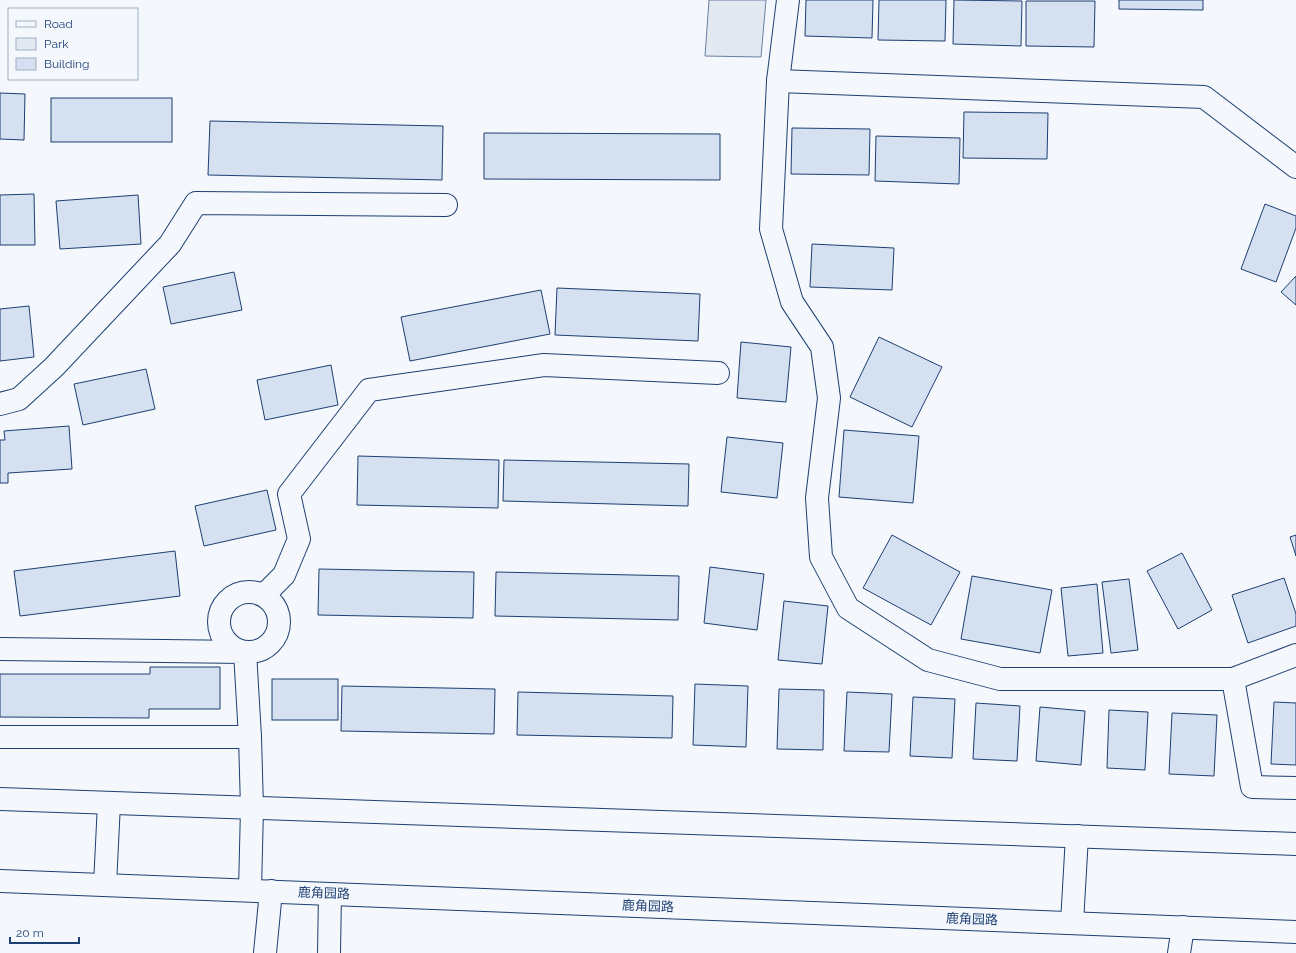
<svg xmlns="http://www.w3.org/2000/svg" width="1296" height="953" viewBox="0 0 1296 953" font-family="Raleway,'Noto Sans SC',sans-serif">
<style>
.green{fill:#e3e9f0;stroke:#687fa3}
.building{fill:#d5e0f0;stroke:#1d3f73}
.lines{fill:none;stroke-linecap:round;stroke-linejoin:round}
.minor-casing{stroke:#1d3f73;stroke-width:24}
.minor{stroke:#f4f7fb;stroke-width:22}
.labels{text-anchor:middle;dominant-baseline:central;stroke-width:3;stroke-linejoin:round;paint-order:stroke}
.street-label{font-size:13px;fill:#1d3f73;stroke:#f4f7fb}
</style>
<rect width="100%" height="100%" fill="#f4f7fb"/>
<polygon class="green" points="709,0 766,0 761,57 705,56"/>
<g class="building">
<polygon points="806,0 873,0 872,38 805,36"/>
<polygon points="879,0 946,0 945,41 878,40"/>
<polygon points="954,0 1022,1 1021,46 953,44"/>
<polygon points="1119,0 1203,0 1203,10 1119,9"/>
<polygon points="1026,1 1095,1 1094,47 1026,46"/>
<polygon points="0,93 25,94 24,140 0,139"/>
<rect x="51" y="98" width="121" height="44"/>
<polygon points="964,112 1048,113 1047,159 963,158"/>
<polygon points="210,121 443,126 442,180 208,175"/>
<polygon points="792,128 870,129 869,175 791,174"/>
<polygon points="484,133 720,134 720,180 484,179"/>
<polygon points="876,136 960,138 959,184 875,181"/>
<polygon points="34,194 35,245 0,245 0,195"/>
<polygon points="138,195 141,244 60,249 56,201"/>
<polygon points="1265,204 1296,216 1296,228 1276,282 1241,269"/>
<polygon points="812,244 894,248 892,290 810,287"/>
<polygon points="234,272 242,310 171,324 163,287"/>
<polygon points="1296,276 1296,305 1281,292"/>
<polygon points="557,288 700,294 698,341 555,335"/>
<polygon points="541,290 550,334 410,361 401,317"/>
<polygon points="29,306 34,357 0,361 0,309"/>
<polygon points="879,337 942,367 912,427 850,397"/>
<polygon points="741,342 791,347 786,402 737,398"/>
<polygon points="331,365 338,405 265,420 257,380"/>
<polygon points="146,369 155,409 83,425 74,384"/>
<polygon points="69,426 72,469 8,473 8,483 0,483 0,440 5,440 4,431"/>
<polygon points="844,430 919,436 913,503 839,497"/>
<polygon points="727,437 783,443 777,498 721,492"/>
<polygon points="358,456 499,460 498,508 357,505"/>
<polygon points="504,460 689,464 688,506 503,501"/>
<polygon points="267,490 276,530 204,546 195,506"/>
<polygon points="892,535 960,572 931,625 863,588"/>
<polygon points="1296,535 1296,556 1290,537"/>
<polygon points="175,551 180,596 20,616 14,571"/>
<polygon points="1182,553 1212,610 1178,629 1147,571"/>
<polygon points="710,567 764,574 757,630 704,623"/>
<polygon points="319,569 474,572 473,618 318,615"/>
<polygon points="496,572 679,576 678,620 495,616"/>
<polygon points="972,576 1052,590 1040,653 961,639"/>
<polygon points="1284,578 1296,614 1296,626 1248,643 1232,595"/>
<polygon points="1129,579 1138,650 1111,653 1102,582"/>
<polygon points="1097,584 1103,653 1068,656 1061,588"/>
<polygon points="784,601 828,606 822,664 778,660"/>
<polygon points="150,667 220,667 220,709 149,709 149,718 0,717 0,674 150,674"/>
<rect x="272" y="679" width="66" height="41"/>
<polygon points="695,684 748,686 746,747 693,745"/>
<polygon points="342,686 495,689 494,734 341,731"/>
<polygon points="779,689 824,690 823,750 777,749"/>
<polygon points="518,692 673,696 672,738 517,735"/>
<polygon points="847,692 892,694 889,752 844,751"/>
<polygon points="913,697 955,699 952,758 910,756"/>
<polygon points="1274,702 1296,703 1296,765 1271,764"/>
<polygon points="976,703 1020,706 1017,761 973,759"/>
<polygon points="1040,707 1085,711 1081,765 1036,761"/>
<polygon points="1109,710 1148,712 1145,770 1107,768"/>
<polygon points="1172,713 1217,715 1214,776 1169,774"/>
</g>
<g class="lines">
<defs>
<g id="minor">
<polyline points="788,0 778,81 1204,97 1296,167"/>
<polyline points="778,81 771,229 792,302 822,347 829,398 817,498 821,557 848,608 928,660 1000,679 1233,679 1296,655"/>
<polyline points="0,404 19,399 54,367 170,244 196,203 446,205"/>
<circle cx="249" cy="622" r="30"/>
<polyline points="264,595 284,575 299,539 289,494 369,390 544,365 718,373"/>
<polyline points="0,649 245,652 250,737"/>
<polyline points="1233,679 1252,787 1296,788"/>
<polyline points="0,737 250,737 252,808 250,890"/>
<polyline points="0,799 1296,844"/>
<polyline points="0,881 1296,932"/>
<polyline points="105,885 109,803"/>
<polyline points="1072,923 1077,836"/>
<polyline points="265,953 271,891"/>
<polyline points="329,953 330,894"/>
<polyline points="1179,953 1183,927"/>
</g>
</defs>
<use href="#minor" class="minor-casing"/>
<use href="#minor" class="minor"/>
</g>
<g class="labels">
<g class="street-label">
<text transform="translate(324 893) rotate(2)">鹿角园路</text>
<text transform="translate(648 906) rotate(2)">鹿角园路</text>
<text transform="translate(972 919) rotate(2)">鹿角园路</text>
</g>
</g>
<rect x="8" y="8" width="130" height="72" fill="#f4f7fb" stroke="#9eadc5"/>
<rect x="16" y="21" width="20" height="6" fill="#f4f7fb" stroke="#9eadc5"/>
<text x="44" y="28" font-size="12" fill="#1d3f73">Road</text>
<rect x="16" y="38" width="20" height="12" fill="#e3e9f0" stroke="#9eadc5"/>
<text x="44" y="48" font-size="12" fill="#1d3f73">Park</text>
<rect x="16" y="58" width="20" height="12" fill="#d5e0f0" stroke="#9eadc5"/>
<text x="44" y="68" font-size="12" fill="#1d3f73">Building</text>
<path d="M10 937v6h69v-6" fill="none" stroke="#1d3f73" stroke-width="2"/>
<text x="16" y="937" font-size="12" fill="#1d3f73" stroke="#f4f7fb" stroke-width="3" paint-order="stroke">20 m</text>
</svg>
